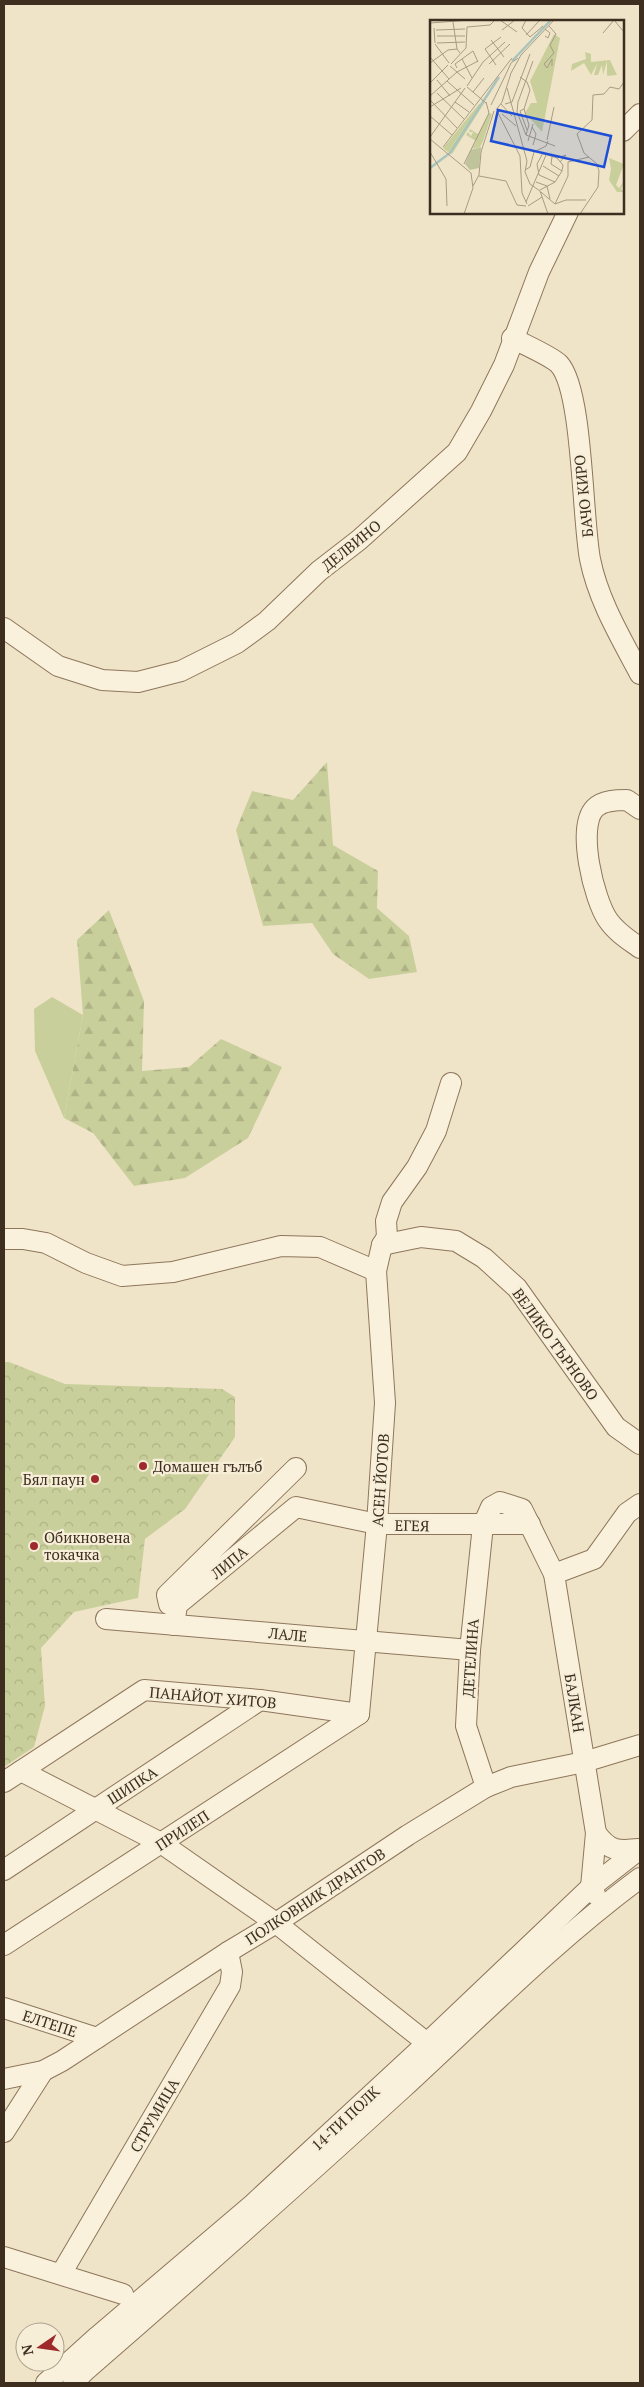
<svg xmlns="http://www.w3.org/2000/svg" width="644" height="2387" viewBox="0 0 644 2387" font-family="'PT Serif',serif">
<style>
.grass{fill:#c9cf9b}
.forest{fill:url(#forest-firs)}
.park{fill:url(#park-crowns)}
.lines{fill:none;stroke-linecap:round;stroke-linejoin:round}
.minor-casing{stroke:#8d765c;stroke-width:22}
.minor{stroke:#faf1dc;stroke-width:20}
.poi-dot{fill:#9e2a2b;stroke:#f7eed8;stroke-width:2}
.labels{text-anchor:middle;dominant-baseline:central;stroke-width:4.5;stroke-linejoin:round;paint-order:stroke}
.street-label{font-size:15px;fill:#3d2e20;stroke:#f7eed8}
.poi-label{font-size:15px;fill:#3d2e20;stroke:#f7eed8;text-anchor:start}
.inset-river{fill:none;stroke:#a9c4bc;stroke-width:2.5}
.inset-road{fill:none;stroke:#a89b85;stroke-width:1}
.view{fill:#1d4ed8;fill-opacity:0.15;stroke:#1d4ed8;stroke-width:2.5}
.inset-edge{fill:none;stroke:#3d2e20;stroke-width:2.5}
</style>
<defs>
<pattern id="forest-firs" width="22" height="20" patternUnits="userSpaceOnUse" patternTransform="scale(1.25)"><rect width="22" height="20" fill="#c9cf9b"/><path d="M5 1l3.5 6h-7zM16 11l3.5 6h-7z" fill="#aeb285"/></pattern>
<pattern id="park-crowns" width="20" height="18" patternUnits="userSpaceOnUse" patternTransform="scale(1.25)"><rect width="20" height="18" fill="#c9cf9b"/><path d="M2 6a3 3 0 1 1 6 0M12 15a3 3 0 1 1 6 0" fill="none" stroke="#aeb285"/></pattern>
</defs>
<rect width="100%" height="100%" fill="#f0e4c8"/>
<polygon class="grass" points="52,997 83,1015 64,1118 35,1051 34,1009"/>
<g class="forest">
<polygon points="327,762 333,845 378,871 377,908 409,936 417,972 369,979 333,954 312,923 263,926 236,830 252,791 293,800"/>
<polygon points="109,910 144,1001 142,1071 189,1067 221,1039 282,1067 248,1138 185,1178 134,1186 93,1133 64,1118 83,1015 77,940"/>
</g>
<polygon class="park" points="4,1362 9,1362 65,1384 222,1389 235,1397 235,1437 185,1509 145,1539 138,1598 74,1612 41,1648 45,1706 34,1747 4,1767"/>
<g class="lines">
<defs>
<g id="minor">
<polyline points="623,131 640,114"/>
<path d="M512,338c11,6 39,18 47,26 24,26 23,153 31,195 8,41 31,79 50,115"/>
<polyline points="4,628 58,666 102,680 138,682 181,671 237,643 267,621 319,571 359,540 457,452 481,411 504,365 539,272 568,212"/>
<path d="M640,809l-13,-9c-10,0 -24,0 -32,8 -19,19 -1,92 13,112 8,12 21,20 32,28"/>
<polyline points="4,1239 23,1239 46,1243 86,1263 122,1276 173,1272 281,1246 320,1247 376,1271"/>
<polyline points="382,1245 421,1237 456,1241 484,1258 517,1288 616,1427 640,1444"/>
<polyline points="554,1574 594,1559 627,1513 640,1504"/>
<polyline points="177,1605 169,1604 167,1595 296,1468"/>
<polyline points="106,1619 470,1650"/>
<polyline points="174,1625 177,1605 296,1507 377,1524 530,1524"/>
<polyline points="359,1714 377,1524 385,1403 376,1271 382,1245 387,1237 386,1221 392,1202 417,1167 436,1131 451,1083"/>
<polyline points="21,1771 161,1843 276,1923 427,2043"/>
<polyline points="4,1782 144,1690 260,1700 359,1714"/>
<polyline points="486,1787 466,1726 470,1650 483,1525 491,1507 500,1502 522,1509 554,1574 596,1833 591,1887 595,1894"/>
<path d="M596,1833c14,19 22,18 44,16"/>
<polyline points="4,1870 260,1700"/>
<polyline points="4,1945 359,1714"/>
<polyline points="4,2008 97,2038"/>
<polyline points="4,2079 43,2071 62,2061 228,1952 276,1923 408,1835 486,1787 511,1777 584,1762 640,1745"/>
<polyline points="4,2132 43,2071"/>
<polyline points="4,2257 123,2294"/>
<polyline points="61,2274 230,1986 232,1972 228,1952"/>
<polyline points="46,2383 98,2336 253,2204 427,2043 591,1887 640,1849"/>
<path d="M73,2383l12,-12c107,-93 213,-187 318,-283 77,-71 152,-147 237,-210"/>
</g>
</defs>
<use href="#minor" class="minor-casing"/>
<use href="#minor" class="minor"/>
</g>
<g class="poi-dot">
<circle cx="143" cy="1466" r="5"/>
<circle cx="95" cy="1479" r="5"/>
<circle cx="34" cy="1546" r="5"/>
</g>
<g class="labels">
<g class="street-label">
<text transform="translate(583 496) rotate(-96)">БАЧО КИРО</text>
<text transform="translate(351 545) rotate(-39)">ДЕЛВИНО</text>
<text transform="translate(556 1344) rotate(54)">ВЕЛИКО ТЪРНОВО</text>
<text transform="translate(380 1480) rotate(-86)">АСЕН ЙОТОВ</text>
<text transform="translate(412 1525) rotate(1)">ЕГЕЯ</text>
<text transform="translate(229 1562) rotate(-39)">ЛИПА</text>
<text transform="translate(288 1634) rotate(5)">ЛАЛЕ</text>
<text transform="translate(470 1658) rotate(-86)">ДЕТЕЛИНА</text>
<text transform="translate(213 1697) rotate(5)">ПАНАЙОТ ХИТОВ</text>
<text transform="translate(575 1703) rotate(81)">БАЛКАН</text>
<text transform="translate(132 1785) rotate(-33)">ШИПКА</text>
<text transform="translate(182 1830) rotate(-33)">ПРИЛЕП</text>
<text transform="translate(315 1896) rotate(-33)">ПОЛКОВНИК ДРАНГОВ</text>
<text transform="translate(50 2023) rotate(18)">ЕЛТЕПЕ</text>
<text transform="translate(154 2115) rotate(-60)">СТРУМИЦА</text>
<text transform="translate(345 2118) rotate(-43)">14-ТИ ПОЛК</text>
</g>
<g class="poi-label">
<text x="153" y="1466">Домашен гълъб</text>
<text x="85" y="1479" text-anchor="end">Бял паун</text>
<text x="44" y="1537">Обикновена<tspan x="44" dy="17">токачка</tspan></text>
</g>
</g>
<g transform="translate(430 20)">
<rect width="194" height="194" fill="#f0e4c8"/>
<path d="M155,32l6,2v8l19,-2 7,15 -10,1v-15l-4,14 -1,-10 -4,10h-4l3,-11 -6,11 -7,-12 -13,8 1,-7 14,-5zM59,93l3,1 -9,27 -3,6 -8,2 4,-8 -10,-6 2,-3 3,4 2,-4h-4l1,-3 8,5zM179,138l15,6 -8,21 3,3 5,-7 -3,8 3,3h-7l-8,-12 2,-11z" fill="#c9cf9b"/>
<path d="M53,81l2,1 -33,52 -4,-2z" fill="#c9cf9b"/>
<path d="M51,127l-2,21 -9,2 -5,-6 6,-14z" fill="#bfc49a"/>
<path d="M124,14l6,4 -18,94 -17,-19 6,-10h6l-7,-22zM49,84h2l-33,48 -5,-4z" fill="#c9cf9b"/>
<path class="inset-river" d="M82,41l39,-41M0,148l20,-15 49,-76"/>
<path class="inset-road" d="M70,0l17,12M96,0l-4,8 8,9 13,-11M184,0l10,12M23,2l4,27 3,4M0,3l40,-3M119,6l7,8 -6,11 4,8 -10,11 3,4 5,-9v7M4,8l1,15M6,10l29,-1M72,10l13,-10M173,13l11,-13M96,15l14,-15M7,16h28M115,16l3,2 2,-5 -5,-4M61,20l13,17M7,23l28,-1M5,24l14,19M0,37l19,22M32,39l10,19M0,43l18,-13 9,-1M21,44l15,-16 1,-21 23,-2 5,-5M59,44l21,-20M66,45l-11,-16 16,-12M20,46l15,13M27,48l-2,-4 18,-13 5,11M76,54l5,-11 7,-5M90,57l7,5 3,8 -6,19 5,16 -3,10M7,60l13,16M17,61l27,24M0,63l18,-18M37,66l16,-24 22,-20M37,67l19,16M77,68l20,73 -2,11 5,12 10,7 8,23M43,72l11,-14M7,73l27,26M0,76l27,-24 21,-11M0,80l27,28M25,82l14,10M71,84l11,12M75,84l7,-2 18,-48M61,85l15,-31M0,87l31,-19M94,89l-4,2 7,19M66,90l6,-8 9,-29 10,-18 33,-35M67,91l23,45 2,37 5,11M72,94l14,12M0,96l22,19M102,107l4,7 -3,11M96,115l-9,-23 1,-10 15,-41M96,115l29,11M0,117l35,-49M0,119l41,34 2,15 -9,26M117,120l7,-33M98,121l5,-17M13,127l69,-89M105,131l22,7M0,132l16,27 1,27M113,133l-6,11 2,11 16,7M122,137l-1,7 11,7M127,138l9,-3 -6,7M34,144l25,-51 -3,-11M113,146l16,10M95,150l5,-3 4,-15 12,-6 2,-5M49,156l27,5 11,24 9,1M106,162l11,4 3,13M43,166l6,-11 2,-23 13,-41M110,170l15,-8 7,-11 1,-6 -6,-7M111,172l14,12 13,-28v-14l21,-5M96,182l20,-47M125,184l11,-4h20M98,186l14,-9M150,194l18,-27 1,-16 -2,-7 -13,-11 -7,-19 15,-14 1,-25 11,-1 6,-7 9,2 5,-7"/>
<path class="view" d="M68,90l113,26 -7,31 -113,-26z"/>
<rect width="194" height="194" class="inset-edge"/>
</g>
<rect width="644" height="2387" fill="none" stroke="#3d2e20" stroke-width="10"/>
<g transform="translate(40 2347) rotate(257)"><circle r="24" fill="#f7eed8" stroke="#ada18e"/>
<path d="M0-4L9 19L0 12L-9 19Z" fill="#9e2a2b"/>
<text y="-8" font-size="14" font-weight="bold" text-anchor="middle" fill="#3d2e20">N</text>
</g>
</svg>
